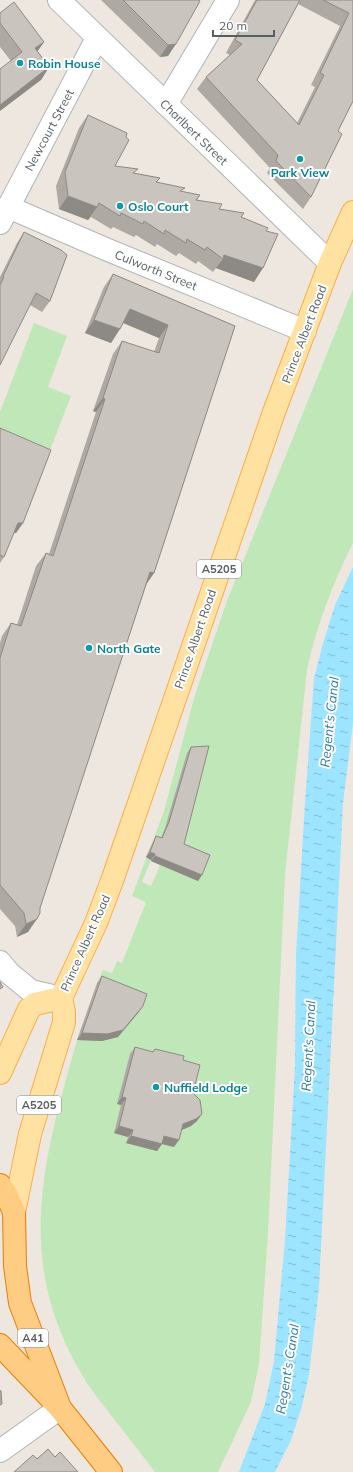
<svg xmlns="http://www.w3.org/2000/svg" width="353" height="1472" viewBox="0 0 353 1472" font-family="Mulish,sans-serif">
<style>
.green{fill:#c0e7b8;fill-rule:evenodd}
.water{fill:url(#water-ripples)}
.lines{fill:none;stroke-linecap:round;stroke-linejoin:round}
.minor-casing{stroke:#b0b4b8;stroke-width:24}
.major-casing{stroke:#fcad49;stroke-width:24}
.highway-casing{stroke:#eb7c00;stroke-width:24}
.minor{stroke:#fff;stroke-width:22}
.major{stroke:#ffe1a1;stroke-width:22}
.highway{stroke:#ffcc83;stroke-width:22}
.wall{fill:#aea9a3;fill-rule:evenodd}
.shaded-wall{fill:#8d8985}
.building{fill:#cac4be;stroke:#8d8985}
.culture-dot{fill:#0f9aa8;stroke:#fff;stroke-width:1.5}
.labels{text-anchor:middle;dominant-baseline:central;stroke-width:4;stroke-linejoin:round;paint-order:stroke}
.shield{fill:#fff;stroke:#8a8e91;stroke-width:1}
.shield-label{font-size:11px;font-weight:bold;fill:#585e62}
.culture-label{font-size:12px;font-weight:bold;fill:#0d838f;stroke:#fff;text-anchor:start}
.street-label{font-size:12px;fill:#585e62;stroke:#fff}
.water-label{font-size:13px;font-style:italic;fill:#2f7ba6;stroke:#fff}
</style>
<defs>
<pattern id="water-ripples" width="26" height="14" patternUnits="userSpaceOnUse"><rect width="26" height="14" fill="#9ce4ff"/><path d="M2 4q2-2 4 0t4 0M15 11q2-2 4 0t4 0" fill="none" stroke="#82bcd2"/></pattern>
</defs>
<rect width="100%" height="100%" fill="#ede7df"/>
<g class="green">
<path d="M353,289v254c-20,40 -36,81 -46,126l-22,206 -17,359 -9,130 -8,38 -33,70h-63c-16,-21 -32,-42 -48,-62 -8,-11 -17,-21 -23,-32 -71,-116 -41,-217 -7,-338l25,1 -5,-58 6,-13 9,3 5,-12 5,2 24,-61 -14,-6 32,-85 31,-116 32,-94zM151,860l47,20 -38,-15 -9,21 -9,-4zM121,1105l59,20 -21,18h-32l1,-6 -14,-4z"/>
<polygon points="34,323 67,336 48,387 71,396 50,450 0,431 0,412"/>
</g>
<polygon class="water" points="353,567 353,723 343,803 319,1288 309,1375 302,1406 291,1440 275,1472 239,1472 265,1404 274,1361 285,1240 295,1067 296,955 305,803 314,679 322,647 335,605"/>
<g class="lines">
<defs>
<g id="minor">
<polyline points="59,0 330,263"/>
<polyline points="166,104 228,0"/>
<polyline points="8,207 108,250 305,331"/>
<polyline points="0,223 97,38"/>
<polyline points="0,962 9,973 31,991 61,998"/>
<polyline points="0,1451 60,1408"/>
</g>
<g id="major">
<polyline points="0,1073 29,1009 35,1004 61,998"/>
<polyline points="14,1212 30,1134 64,1022 64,1012 61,998 96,923 113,878 274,412 330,263 353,212"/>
</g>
<g id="highway">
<polyline points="0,1185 6,1194 14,1212 15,1266 20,1303 60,1408"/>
<polyline points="0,1345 60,1408 111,1472"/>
</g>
</defs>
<use href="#minor" class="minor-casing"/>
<use href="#major" class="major-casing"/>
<use href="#highway" class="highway-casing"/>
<use href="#minor" class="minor"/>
<use href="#major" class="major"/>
<use href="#highway" class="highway"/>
</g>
<g class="wall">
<polygon points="101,0 198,0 168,56 160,57"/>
<path d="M255,0h98l-15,131 -27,66 -8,12 -36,-36 3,-5 -73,-79 9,-12 24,-22 -4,-2zM298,4l42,22 -29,59 4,2 -18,36 -40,-43z"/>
<polygon points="0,13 44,42 37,51 49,67 41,80 11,61 0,47"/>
<polygon points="88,115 115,166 135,173 160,178 157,182 182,192 200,195 197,200 241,217 266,231 254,282 216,268 213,272 198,261 196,264 179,253 176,256 157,244 155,247 136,235 134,237 113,227 111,229 91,217 88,220 59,209 56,186 79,128"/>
<polygon points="24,232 50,301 42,312 30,305 0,365 0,277 17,243"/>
<polygon points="113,274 235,326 154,573 147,583 28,932 17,937 15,926 0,909 0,643 2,636 11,623 17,625 36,566 46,553 49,554 96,412 93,411 113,354 122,341 154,352 159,338 123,323 111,343 85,333 104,287"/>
<polygon points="0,428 23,523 16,533 13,533 4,557 0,563"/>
<polygon points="191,747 184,844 202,875 198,881 151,861 151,860 146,857 153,842 156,836 161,838 165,828 187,753"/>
<polygon points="102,976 143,1006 138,1013 118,1037 102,1041 77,1040 97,983"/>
<polygon points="135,1047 152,1052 155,1049 183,1060 193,1093 197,1121 191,1126 182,1130 174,1147 162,1144 157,1151 126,1143 128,1137 114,1133 121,1105 117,1104 130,1054"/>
</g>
<g class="shaded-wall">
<polygon points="44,42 35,55 35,48"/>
<polygon points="176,44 168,56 160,57 168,45"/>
<polygon points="49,67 41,80 0,111 0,105"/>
<polygon points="68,196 97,207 88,220 59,209"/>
<polygon points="224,255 263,268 254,282 216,268 223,259"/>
<polygon points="130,309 168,325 159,338 121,322"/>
<polygon points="94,320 120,329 111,343 85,333"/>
<polygon points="103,398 105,399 96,412 93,411"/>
<polygon points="18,523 23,523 16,533 10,533"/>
<polygon points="150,572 154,573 145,586"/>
<polygon points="150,852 155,854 151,860 146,857"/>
<polygon points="155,856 202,875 198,881 151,861"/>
<polygon points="37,919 28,932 17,937 26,924"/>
<polygon points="143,1006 138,1013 118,1037 102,1041 77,1040 82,1033"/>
<polygon points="122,1097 126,1098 121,1105 117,1104"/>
<polygon points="202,1114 197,1121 191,1126 179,1131 183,1124"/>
<polygon points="119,1126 133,1130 128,1137 114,1133"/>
<polygon points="131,1136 164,1136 179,1140 174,1147 162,1144 157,1151 126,1143"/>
</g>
<g class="building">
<polygon points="123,0 198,0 200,1 176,44 168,45"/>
<polygon points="257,0 300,0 257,80 299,125 324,75 320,73 349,13 323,0 353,0 353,101 338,131 342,134 311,197 276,161 278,155 206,77 242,44 235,40"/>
<polygon points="14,2 44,42 35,48 49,67 0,105 0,69 22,52 0,23 0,13"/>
<polygon points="88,115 127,133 126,137 129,140 115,166 138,169 133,173 160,178 156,182 185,188 180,191 200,195 196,200 222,204 219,209 244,213 241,217 268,228 266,231 278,234 263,268 224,255 223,259 207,247 205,250 187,239 186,243 165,230 164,234 144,221 143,224 121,213 120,216 99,203 97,207 68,196 65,172"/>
<polygon points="24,232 61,250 67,255 50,301 36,293 0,365 0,285 4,277 3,276"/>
<polygon points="113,274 235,326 154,573 150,572 40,908 40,913 37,919 26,924 24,913 0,885 0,658 11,623 21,626 46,553 53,556 105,399 103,398 122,341 159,353 168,325 130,309 120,329 94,320"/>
<polygon points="0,428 51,450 23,523 18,523 4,557 0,555"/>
<polygon points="209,746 184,844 210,855 202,875 155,856 155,854 150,852 156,836 162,838 169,822 191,747"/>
<polygon points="102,976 147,994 143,1006 123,1030 107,1034 82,1033"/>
<polygon points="0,982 3,987 0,989"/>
<polygon points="135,1047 153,1052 155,1049 184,1056 183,1060 200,1065 193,1093 200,1100 202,1114 196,1119 183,1124 179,1140 164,1136 162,1144 131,1136 133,1130 119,1126 126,1098 122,1097"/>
<polygon points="0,1390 1,1391 2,1404 0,1405"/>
<polygon points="48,1449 55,1457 60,1452 78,1472 14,1472 33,1455 37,1459"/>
</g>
<g class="culture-dot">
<circle cx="20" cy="63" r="4"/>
<circle cx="300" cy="159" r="4"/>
<circle cx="120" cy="206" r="4"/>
<circle cx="89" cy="648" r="4"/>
<circle cx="156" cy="1087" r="4"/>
</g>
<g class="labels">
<g class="shield">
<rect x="197" y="560" width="44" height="18" rx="3"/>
<rect x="17" y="1096" width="44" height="18" rx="3"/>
<rect x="18" y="1329" width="30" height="18" rx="3"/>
</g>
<g class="shield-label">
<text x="219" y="569">A5205</text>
<text x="39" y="1105">A5205</text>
<text x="33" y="1338">A41</text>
</g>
<g class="culture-label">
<text x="28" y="63">Robin House</text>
<text x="300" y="172" text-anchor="middle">Park View</text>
<text x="128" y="206">Oslo Court</text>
<text x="97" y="648">North Gate</text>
<text x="164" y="1087">Nuffield Lodge</text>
</g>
<g class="street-label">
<text transform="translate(49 130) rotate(-62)">Newcourt Street</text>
<text transform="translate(194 132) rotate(44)">Charlbert Street</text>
<text transform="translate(156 270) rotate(22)">Culworth Street</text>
<text transform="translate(304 334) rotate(-69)">Prince Albert Road</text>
<text transform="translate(195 639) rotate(-71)">Prince Albert Road</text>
<text transform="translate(85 943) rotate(-66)">Prince Albert Road</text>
</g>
<g class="water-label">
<text transform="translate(329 722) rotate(-84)">Regent's Canal</text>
<text transform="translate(308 1046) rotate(-87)">Regent's Canal</text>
<text transform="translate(287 1369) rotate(-81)">Regent's Canal</text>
</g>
</g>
<path d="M213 30v6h61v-6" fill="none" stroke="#585e62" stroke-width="2"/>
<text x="219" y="30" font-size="12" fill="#585e62" stroke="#ffffff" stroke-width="3" paint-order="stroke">20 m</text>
</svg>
